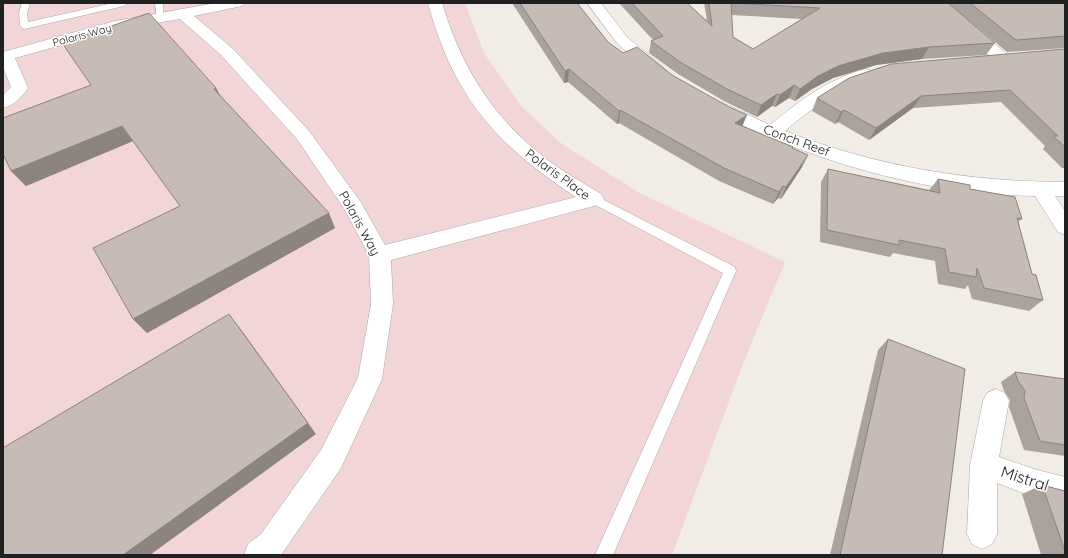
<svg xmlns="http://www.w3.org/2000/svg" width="1068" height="558" viewBox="0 0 1068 558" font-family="Quicksand,sans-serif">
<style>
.commercial{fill:#f2d5d6}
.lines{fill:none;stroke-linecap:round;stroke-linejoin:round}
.service-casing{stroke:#a7a7a7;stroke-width:1}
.minor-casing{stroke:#a7a7a7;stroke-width:1}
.service{fill:#fff;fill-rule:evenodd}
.minor{fill:#fff;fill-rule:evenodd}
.wall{fill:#aaa29c;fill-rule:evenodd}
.shaded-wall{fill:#8b847f}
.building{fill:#c6bcb5;stroke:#8b847f}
.labels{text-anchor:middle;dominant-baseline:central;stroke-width:3;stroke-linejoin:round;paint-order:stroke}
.far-street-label{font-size:11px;fill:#202020;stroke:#fff}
.street-label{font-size:13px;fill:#202020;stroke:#fff}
.near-street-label{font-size:16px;fill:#202020;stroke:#fff}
</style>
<rect width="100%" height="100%" fill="#f1ede6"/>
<polygon class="commercial" points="3,3 465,3 484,53 522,107 562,144 638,192 785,262 743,364 672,555 3,555"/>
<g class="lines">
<defs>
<g id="service">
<polygon points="22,3 30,3 27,13 28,22 113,3 128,3 124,6 24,29 20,26 19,13"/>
<polygon points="155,3 163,3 163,18 157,18"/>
<polygon points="594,195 735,267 736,271 613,555 595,555 723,273 590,202 588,199 590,196"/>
</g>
<g id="minor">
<path d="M216,3h28l-2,3 -48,10 39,33 76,82 51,70 25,44 191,-48c-80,-52 -123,-101 -148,-194h14c19,63 50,114 103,155 17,13 37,24 56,36l3,5 -3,5 -7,2 -203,54 2,44 -11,75 -41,89 -60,87h-37l4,-11 13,-10 60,-84 37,-72 13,-74 -2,-49 -24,-45 -48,-71 -76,-84 -41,-36 -65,11 -100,28 13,30c-6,9 -14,17 -25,20v-13l8,-8 -8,-20v-15l112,-31z"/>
<polygon points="587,3 601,3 627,37 662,66 664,69 662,72 656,74 650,72 617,43"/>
<polygon points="930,3 946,3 1009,56 1011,59 1009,62 997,62"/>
<path d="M866,69l6,2 2,3 -2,3c-34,12 -60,31 -87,54 90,35 184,51 280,51v14h-10l10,15v24l-7,-3 -23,-36c-112,-1 -224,-36 -324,-85l-3,-4 3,-4 6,-1 6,1 47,22c29,-24 59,-47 96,-56z"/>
<polygon points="996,389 1005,393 1009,401 999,457 1034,469 1065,477 1065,505 1034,497 997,483 997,534 992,544 982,549 972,544 967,534 970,465 983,401 987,393"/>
</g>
</defs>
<use href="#service" class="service-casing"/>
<use href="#minor" class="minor-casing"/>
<use href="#service" class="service"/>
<use href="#minor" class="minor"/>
</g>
<g class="wall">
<polygon points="512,3 577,3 608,42 623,53 672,75 743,126 793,149 802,167 781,199 778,198 773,204 719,181 619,123 617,124 568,82 564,83"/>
<path d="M619,3h68l20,18 -3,-18h244l47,40 -9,12 -64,4 -46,6 -43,13 -21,11 -17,12 -6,-3 -14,9 -3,-1 -15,11 -33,-16 -46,-27 -29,-21 2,-12 2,-1zM731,15l71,4 -49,30 -20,-12z"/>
<polygon points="948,3 1065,3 1065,48 1007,52"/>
<polygon points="1065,49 1065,168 1062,168 1043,149 1045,146 1001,102 913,108 869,140 838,122 835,124 812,111 817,98"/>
<polygon points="216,88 220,95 335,228 147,333 133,319 180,206 133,141 26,186 11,171"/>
<polygon points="828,169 929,190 938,179 970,189 1022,219 1018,222 1032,274 1043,300 1029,311 972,299 968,285 965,289 938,284 935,261 893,253 890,257 820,242 821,182"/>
<polygon points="888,339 942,555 830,555 878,350"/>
<polygon points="1015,372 1065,379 1065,456 1024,450 1009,407 1010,400 1004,391 1001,382"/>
<polygon points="1042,485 1065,491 1065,555 1041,555 1022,494"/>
</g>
<g class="shaded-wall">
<polygon points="929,47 922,59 876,65 833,78 812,89 795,101 800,89 818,76 838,66 883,53"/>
<polygon points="569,69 568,82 564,83 565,71"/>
<polygon points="794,85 789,98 775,107 780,95"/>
<polygon points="216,88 224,103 214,89"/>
<polygon points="777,94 772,106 757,117 761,105"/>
<polygon points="921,96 913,108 869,140 876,128"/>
<polygon points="620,110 619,123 617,124 619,111"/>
<polygon points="844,110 838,122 835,124 841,112"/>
<polygon points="747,115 742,127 735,123"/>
<polygon points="122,126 133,141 26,186 11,171"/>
<polygon points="808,155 802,167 781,199 786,187"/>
<polygon points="783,186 778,198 773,204 779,192"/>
<polygon points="329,213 335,228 147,333 133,319"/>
<polygon points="239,327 316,434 150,555 123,555"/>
</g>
<g class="building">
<polygon points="520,3 577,3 608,42 623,53 637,47 672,75 729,107 747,115 735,123 793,147 792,148 808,155 786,187 783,186 779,192 724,168 620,110 619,111 569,69 565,71"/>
<polygon points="632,3 687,3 712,26 709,3 731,3 733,37 753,49 820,8 732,3 948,3 995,43 929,47 883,53 838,66 818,76 800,89 794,85 780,95 777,94 761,105 727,89 680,62 651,41 663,36"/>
<polygon points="970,3 1065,3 1065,36 1016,40"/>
<polygon points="149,13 216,88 214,89 329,213 133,319 93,248 180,206 122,126 11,171 3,154 3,118 91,85 62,43"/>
<polygon points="1065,49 1065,147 1053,136 1058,136 1010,90 921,96 876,128 844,110 841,112 817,98 849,78 891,64"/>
<polygon points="828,169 940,193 938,179 970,185 970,189 1015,197 1022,219 1017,218 1032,274 1036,275 1043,300 984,288 977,268 976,277 949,272 945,249 899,240 899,245 827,230"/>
<polygon points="229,314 308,423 123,555 3,555 3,448"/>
<polygon points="888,339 965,369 942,555 840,555"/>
<polygon points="1015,372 1065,379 1065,445 1040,441 1024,398 1025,391 1018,381"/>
<polygon points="1042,485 1065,491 1065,551"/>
</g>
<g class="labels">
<g class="far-street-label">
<text transform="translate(82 35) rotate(-15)">Polaris Way</text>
</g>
<g class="street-label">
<text transform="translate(797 140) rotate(20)">Conch Reef</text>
<text transform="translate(558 174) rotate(36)">Polaris Place</text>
<text transform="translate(360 223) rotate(61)">Polaris Way</text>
</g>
<g class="near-street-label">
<text transform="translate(1025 478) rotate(18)">Mistral</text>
</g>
</g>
<rect width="1068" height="558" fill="none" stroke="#202020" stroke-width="8"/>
</svg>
